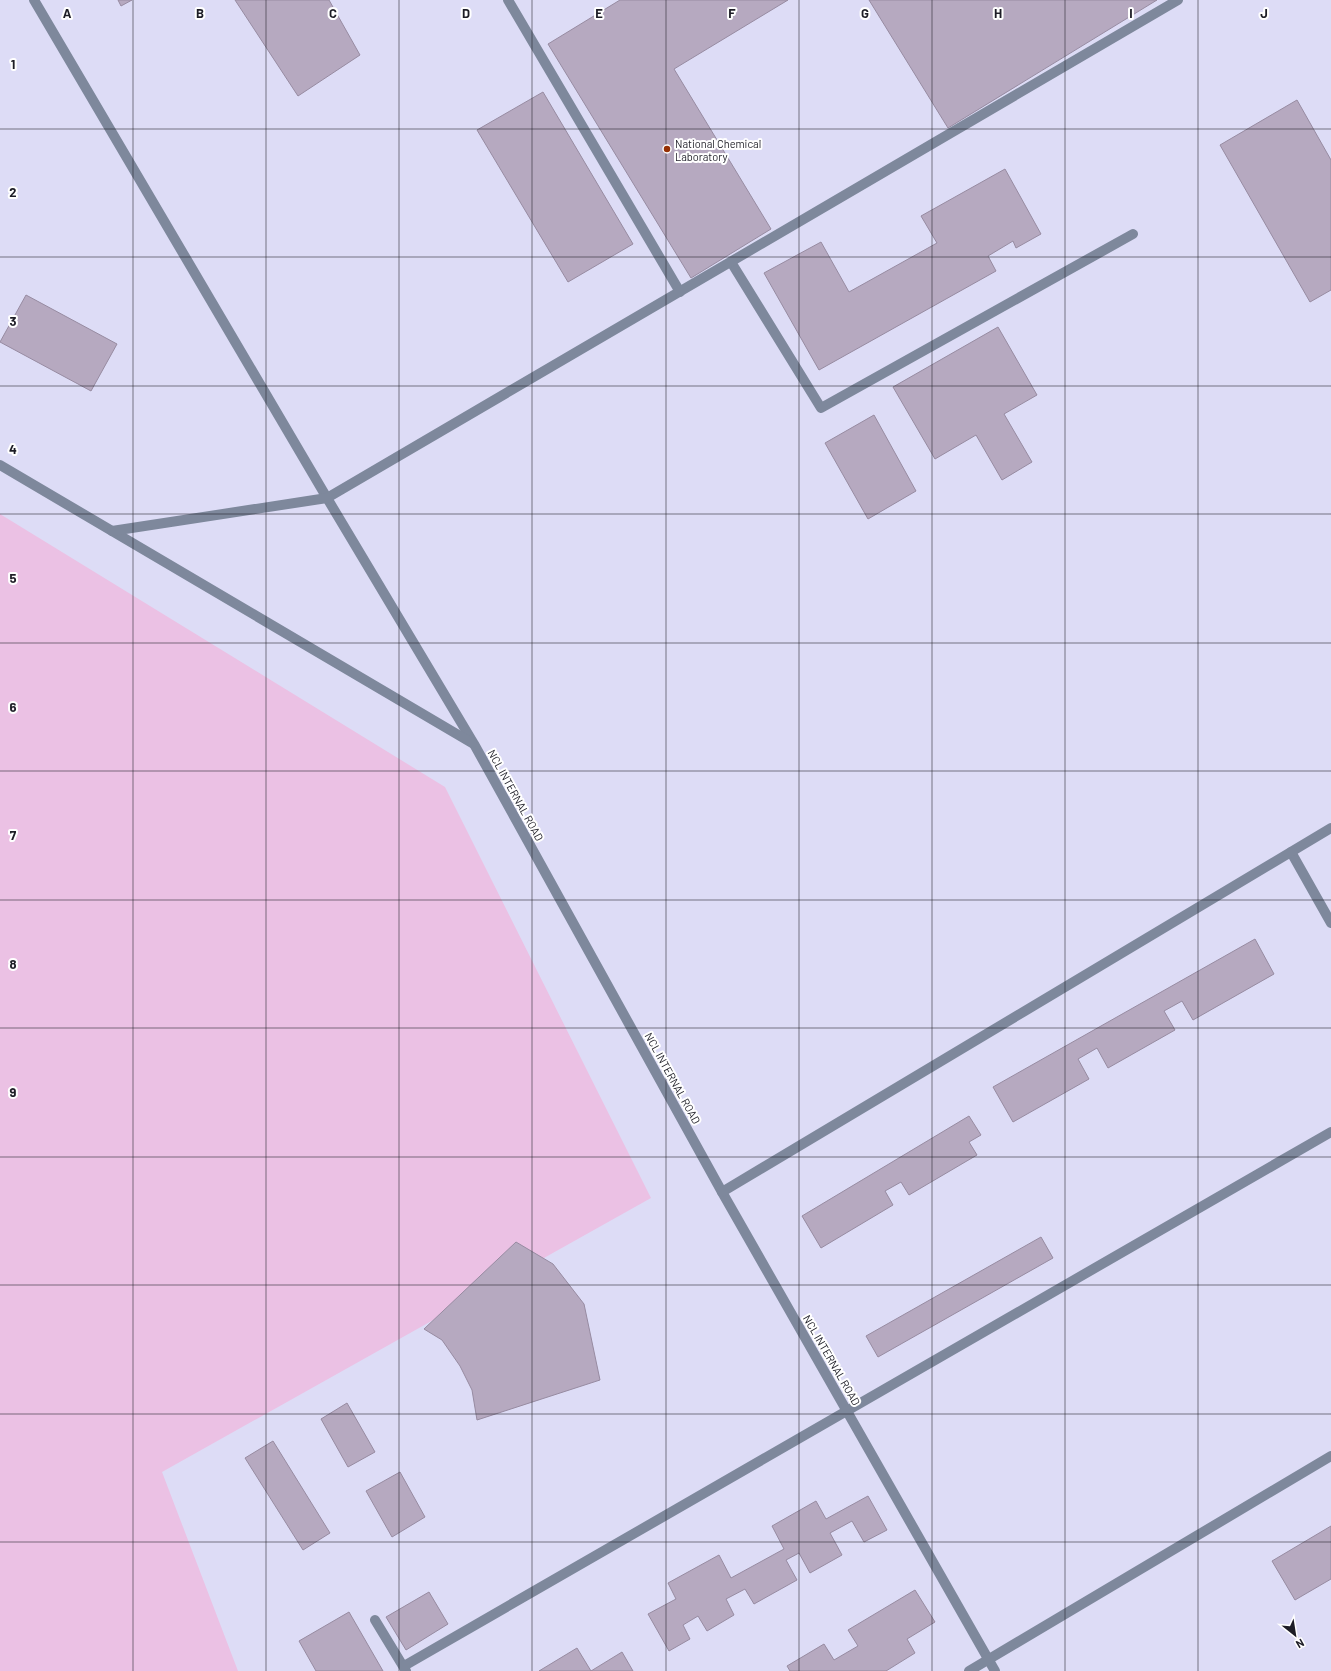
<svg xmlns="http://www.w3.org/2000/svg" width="1331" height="1671" viewBox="0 0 1331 1671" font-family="Barlow,sans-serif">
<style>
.green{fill:#ebc1e4}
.building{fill:#b6a9c0;stroke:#978ba1}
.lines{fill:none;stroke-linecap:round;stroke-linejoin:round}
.lane{stroke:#7e889c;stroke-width:10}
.grid{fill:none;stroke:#1d1d26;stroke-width:1;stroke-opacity:0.55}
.poi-dot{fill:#963005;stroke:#fff;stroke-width:1.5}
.labels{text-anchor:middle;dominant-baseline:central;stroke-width:4;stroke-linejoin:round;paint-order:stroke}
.poi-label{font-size:11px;fill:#1d1d26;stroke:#fff;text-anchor:start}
.street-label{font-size:11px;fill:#1d1d26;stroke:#fff}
.grid-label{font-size:13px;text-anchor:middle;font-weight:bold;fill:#1d1d26;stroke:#fff;stroke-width:4;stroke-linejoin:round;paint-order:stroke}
</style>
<rect width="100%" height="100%" fill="#dddcf6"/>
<polygon class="green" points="0,514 445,787 651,1198 162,1472 238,1671 0,1671"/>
<g class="building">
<polygon points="118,0 132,0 121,6"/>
<polygon points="235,0 329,0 360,55 298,96"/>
<polygon points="620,0 788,0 674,69 771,229 691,278 548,44"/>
<polygon points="869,0 1157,0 948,128"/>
<polygon points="543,92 633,244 568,282 477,130"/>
<polygon points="1297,100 1331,160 1331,290 1310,302 1220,145"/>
<polygon points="1005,169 1041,234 1016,248 1013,241 988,256 996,271 819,370 764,273 821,242 849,292 937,243 921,216"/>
<polygon points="26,295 117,344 91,391 0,342"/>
<polygon points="998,327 1037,395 1004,414 1032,462 1002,480 976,435 935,459 893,387"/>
<polygon points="874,415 916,491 868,519 825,443"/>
<polygon points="1255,939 1274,974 1193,1020 1182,1001 1164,1011 1175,1030 1108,1068 1097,1048 1078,1059 1089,1079 1013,1122 993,1087"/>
<polygon points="969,1116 981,1135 969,1142 977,1155 909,1195 901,1182 885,1191 893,1205 821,1248 802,1216"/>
<polygon points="1041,1237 1053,1258 878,1357 866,1336"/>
<polygon points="516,1242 553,1264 584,1304 600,1380 477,1420 472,1390 460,1366 442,1340 424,1329"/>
<polygon points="347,1403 375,1452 348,1467 321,1419"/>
<polygon points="273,1441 330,1533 303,1550 245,1458"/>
<polygon points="400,1472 425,1517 392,1537 366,1491"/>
<polygon points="868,1496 887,1530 864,1542 852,1521 830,1533 842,1555 810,1573 799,1553 786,1560 797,1580 754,1604 745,1589 726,1599 734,1615 707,1631 698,1616 683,1625 690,1639 669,1651 648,1614 676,1599 668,1583 719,1555 731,1578 784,1549 772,1526 816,1501 826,1519"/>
<polygon points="1331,1526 1331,1579 1295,1600 1272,1561"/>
<polygon points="915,1590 935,1622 907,1639 915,1653 886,1671 790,1671 787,1666 824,1644 834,1660 858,1646 848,1630"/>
<polygon points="429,1592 448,1624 406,1650 386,1617"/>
<polygon points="349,1612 383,1671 316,1671 299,1641"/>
<polygon points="577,1648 591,1671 622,1652 633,1671 539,1671"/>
</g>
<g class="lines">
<g class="lane">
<polyline points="34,0 327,498 474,744 722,1192 995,1671"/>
<polyline points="508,0 680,292"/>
<polyline points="731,262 821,408 1133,234"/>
<polyline points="0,465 472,743"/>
<polyline points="112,531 327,498 1178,0"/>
<polyline points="1291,852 1331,923"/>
<polyline points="722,1192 1331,828"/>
<polyline points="375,1620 406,1671"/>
<polyline points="404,1666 1331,1132"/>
<polyline points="969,1671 1331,1456"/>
</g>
</g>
<path class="grid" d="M133,0v1671M266,0v1671M399,0v1671M532,0v1671M666,0v1671M799,0v1671M932,0v1671M1065,0v1671M1198,0v1671M0,129h1331M0,257h1331M0,386h1331M0,514h1331M0,643h1331M0,771h1331M0,900h1331M0,1028h1331M0,1157h1331M0,1285h1331M0,1414h1331M0,1542h1331"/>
<circle class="poi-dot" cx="667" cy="149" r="4"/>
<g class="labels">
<g class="poi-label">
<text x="675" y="143">National Chemical<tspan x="675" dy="13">Laboratory</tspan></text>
</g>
<g class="street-label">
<text transform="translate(516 795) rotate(61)">NCL INTERNAL ROAD</text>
<text transform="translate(673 1078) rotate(61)">NCL INTERNAL ROAD</text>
<text transform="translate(832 1360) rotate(60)">NCL INTERNAL ROAD</text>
</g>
</g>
<g class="grid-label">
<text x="67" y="18">A</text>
<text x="200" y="18">B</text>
<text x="333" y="18">C</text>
<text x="466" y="18">D</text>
<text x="599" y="18">E</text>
<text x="732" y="18">F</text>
<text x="865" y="18">G</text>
<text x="998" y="18">H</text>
<text x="1131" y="18">I</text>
<text x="1264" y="18">J</text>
<text x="13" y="69">1</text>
<text x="13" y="197">2</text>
<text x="13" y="326">3</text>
<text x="13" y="454">4</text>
<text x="13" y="583">5</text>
<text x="13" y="712">6</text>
<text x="13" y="840">7</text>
<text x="13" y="969">8</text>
<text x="13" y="1097">9</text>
</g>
<g transform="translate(1295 1635) rotate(150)" stroke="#ffffff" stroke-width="3" paint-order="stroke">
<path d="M0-3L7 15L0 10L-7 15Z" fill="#1d1d26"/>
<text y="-6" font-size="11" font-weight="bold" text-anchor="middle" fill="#1d1d26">N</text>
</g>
</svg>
